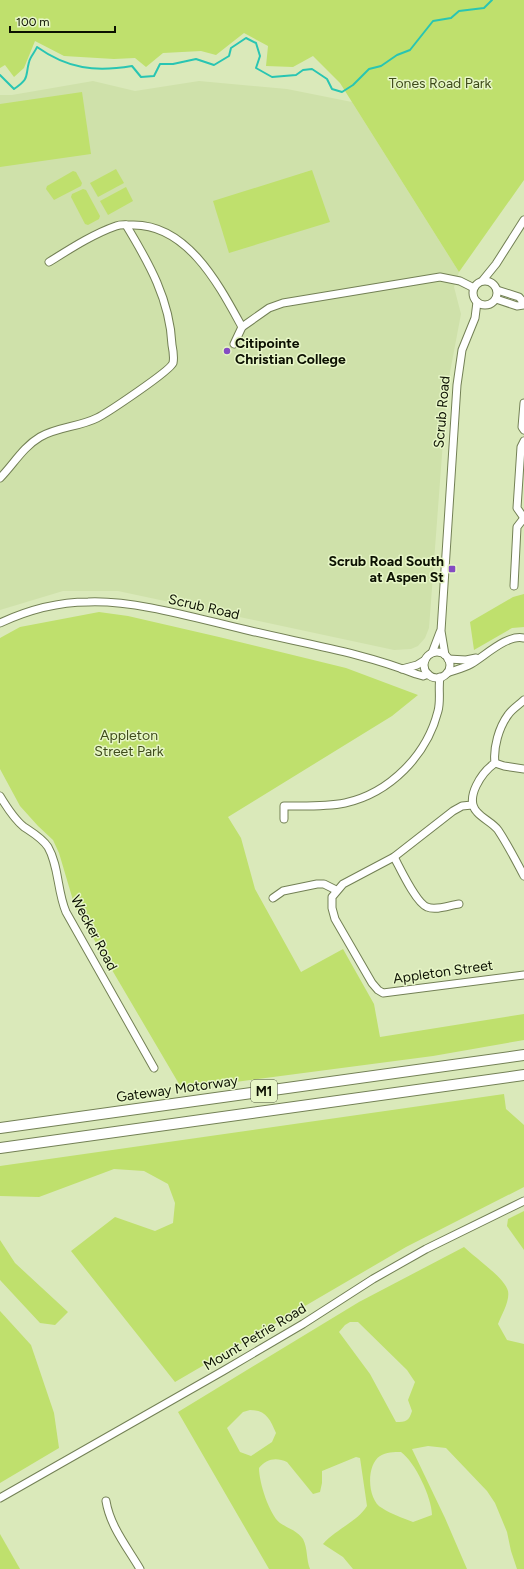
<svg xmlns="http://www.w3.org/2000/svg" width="524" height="1569" viewBox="0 0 524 1569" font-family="Figtree,sans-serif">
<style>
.built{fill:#cfe1aa}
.green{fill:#bfe06d;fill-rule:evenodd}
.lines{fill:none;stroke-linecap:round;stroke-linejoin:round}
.stream{stroke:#29c5b2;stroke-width:2}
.minor-casing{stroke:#738055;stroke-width:9}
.highway-casing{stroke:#738055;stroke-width:12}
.minor{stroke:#fff;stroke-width:7}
.highway{stroke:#fff;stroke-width:10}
.poi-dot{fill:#844cc2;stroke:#e7f6c7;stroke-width:1.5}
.labels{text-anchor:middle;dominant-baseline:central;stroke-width:3;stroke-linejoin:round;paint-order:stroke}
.shield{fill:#e7f6c7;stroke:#4e563d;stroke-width:1}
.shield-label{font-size:13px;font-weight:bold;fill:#0c1102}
.park-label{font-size:14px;fill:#3e4b1a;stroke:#e7f6c7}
.poi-label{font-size:14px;font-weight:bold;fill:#0c1102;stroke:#e7f6c7;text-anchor:start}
.street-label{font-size:14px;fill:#0c1102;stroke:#e7f6c7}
</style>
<rect width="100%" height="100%" fill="#dae9ba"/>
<polygon class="built" points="93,81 135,91 199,81 287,89 352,102 459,272 454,287 461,314 447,388 429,628 425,638 418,646 411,649 394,650 118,591 63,591 0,610 0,95 12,95"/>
<g class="green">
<polygon points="0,0 524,0 524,180 459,272 340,83 313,56 293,67 266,66 268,46 244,33 216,55 201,51 163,53 146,67 135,58 114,59 64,56 35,41 24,68 14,77 5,65 0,68"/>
<polygon points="82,92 91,154 0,167 0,104"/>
<polygon points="116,169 124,183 98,197 90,183"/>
<polygon points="312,170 330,222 229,253 213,201"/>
<polygon points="73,171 76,172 82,183 81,186 54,200 46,189 47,186"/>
<polygon points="126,187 133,201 108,215 100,201"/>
<polygon points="83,189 86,190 100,216 99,219 88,225 85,224 71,197 72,194"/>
<polygon points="524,594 524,627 512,628 474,650 470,622 513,597"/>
<polygon points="99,612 128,616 219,637 346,668 418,695 392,716 228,817 241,838 255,889 301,972 343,949 374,1004 380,1037 524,1014 524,1040 433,1056 182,1089 75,907 59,853 53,840 38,826 20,806 0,769 0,638 20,627"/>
<polygon points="504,1094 506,1109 524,1125 524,1187 406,1247 175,1382 71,1251 115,1217 155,1231 173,1223 175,1203 168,1184 144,1171 114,1169 39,1197 0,1196 0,1166"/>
<polygon points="524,1211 524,1250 507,1226 508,1219"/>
<polygon points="0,1240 15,1263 68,1312 55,1325 40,1323 0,1280"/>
<path d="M464,1247c10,10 41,31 44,44 2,10 -6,23 -10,33l9,16 17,4v225h-7l-6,-18 -4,-19 -12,-29 -8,-12 -41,-43 -18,-2 -16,3 33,69 22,51h-114l-10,-12 -20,-13c13,-15 34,-22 44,-38l-7,-48 -4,-1 -34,14v12l-2,9 -7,2 -26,-32c-11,-5 -21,-3 -28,6 0,14 10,46 21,55 7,5 18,8 23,16 5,10 3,20 7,30h-41l-91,-157 181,-110zM350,1322h8l49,48 8,12 -7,18 4,11c-3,10 -6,11 -16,11l-26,-48 -31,-42 6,-7zM250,1410c16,0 20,9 26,23l-4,9 -21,14 -11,-4 -13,-24 16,-16zM401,1452c14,10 31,46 31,63l-19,7c-10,-4 -22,-8 -31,-14 -15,-8 -16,-43 -2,-52 6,-4 14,-4 21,-4z"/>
<polygon points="0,1311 31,1345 54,1413 59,1448 0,1483"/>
<polygon points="0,1534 20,1569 0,1569"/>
</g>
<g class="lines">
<path class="stream" d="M0,75l14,14c16,-11 11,-12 15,-27 1,-5 6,-10 8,-15 31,22 58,25 95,19l9,11 13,-1 6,-12h13l23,-5 18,6 15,-9 2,-8 15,-10 10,5 4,13 -4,12 16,9 24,-2 7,-5 9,-1 15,10 5,10 10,3 11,-7 16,-16 12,-3 16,-11 13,-5 23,-29 18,-3 8,-7 25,-3 8,-8"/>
<defs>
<g id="minor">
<path d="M49,262c21,-13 44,-28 67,-36 5,-2 10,-1 15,-1 56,-2 88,60 111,102"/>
<polyline points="483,280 496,264 524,220"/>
<circle cx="485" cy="293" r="12"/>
<polyline points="497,290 519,297 524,303"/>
<polyline points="496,299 517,306 524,305"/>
<polyline points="234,344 242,327 269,308 283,303 440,277 460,281 474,288"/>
<polyline points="524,403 522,427 524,430"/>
<polyline points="524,441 521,447 517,508 524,518"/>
<path d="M0,478c13,-13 23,-31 40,-41 17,-10 39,-10 57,-19 10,-5 73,-47 76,-55 1,-5 0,-13 -1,-18 -2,-45 -23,-82 -46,-120"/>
<polyline points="514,586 517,527 524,518"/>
<path d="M0,623c28,-13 57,-21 88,-21 50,-2 114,18 163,29 55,13 113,22 165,43l7,2 5,-2"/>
<circle cx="437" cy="665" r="13"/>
<polyline points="432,653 440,632"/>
<polyline points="445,655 441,631 457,385 462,350 475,318 477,302"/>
<polyline points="448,659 466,660 476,658"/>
<polyline points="402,669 417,665 425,660"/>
<path d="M447,673c8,-3 17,-5 24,-9 14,-8 36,-30 53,-26"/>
<path d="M524,700c-5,5 -12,9 -16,15 -9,12 -15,33 -13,48 -13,9 -31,35 -18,49 6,7 16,11 21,18 10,15 18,31 26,46"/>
<polyline points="495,763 504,766 524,769"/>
<path d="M0,796c6,10 14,23 24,31 9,6 18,11 24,20 11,19 9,44 18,65l88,156"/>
<polyline points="472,805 462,806 453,811 394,857 343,884 332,897 332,908 335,919 372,983 378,990 383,993 524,975"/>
<path d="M284,819v-13c21,0 41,1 61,-3 45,-10 82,-48 93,-92 3,-11 0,-23 2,-34"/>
<path d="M394,857c6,11 22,46 33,50 9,4 23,-2 32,-3"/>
<polyline points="273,898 283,891 317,884 324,884 336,890"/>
<polyline points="0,1498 223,1371 303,1324 373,1279 426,1249 524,1201"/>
<path d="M106,1501c4,25 21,46 34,68"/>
</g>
<g id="highway">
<polyline points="0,1128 524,1055"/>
<polyline points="0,1148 524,1075"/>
</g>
</defs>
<use href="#minor" class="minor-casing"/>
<use href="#highway" class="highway-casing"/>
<use href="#minor" class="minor"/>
<use href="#highway" class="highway"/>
</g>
<g class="poi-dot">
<circle cx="227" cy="351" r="4"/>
<rect x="448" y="565" width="8" height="8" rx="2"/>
</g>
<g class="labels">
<rect class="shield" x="251" y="1080" width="26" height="22" rx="3"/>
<g class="shield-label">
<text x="264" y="1091">M1</text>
</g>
<g class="park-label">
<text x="440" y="83">Tones Road Park</text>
<text x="129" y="735">Appleton<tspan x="129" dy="16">Street Park</tspan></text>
</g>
<g class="poi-label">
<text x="235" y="343">Citipointe<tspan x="235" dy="16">Christian College</tspan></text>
<text x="444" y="561" text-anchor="end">Scrub Road South<tspan x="444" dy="16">at Aspen St</tspan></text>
</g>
<g class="street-label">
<text transform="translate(442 412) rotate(-85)">Scrub Road</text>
<text transform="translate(204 607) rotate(13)">Scrub Road</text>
<text transform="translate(94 933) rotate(62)">Wecker Road</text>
<text transform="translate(443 972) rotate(-8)">Appleton Street</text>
<text transform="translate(177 1089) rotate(-8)">Gateway Motorway</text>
<text transform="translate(255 1337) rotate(-31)">Mount Petrie Road</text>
</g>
</g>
<path d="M10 26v6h105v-6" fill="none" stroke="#0c1102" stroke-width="2"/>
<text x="16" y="26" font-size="12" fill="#0c1102" stroke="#e7f6c7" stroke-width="3" paint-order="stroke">100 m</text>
</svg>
